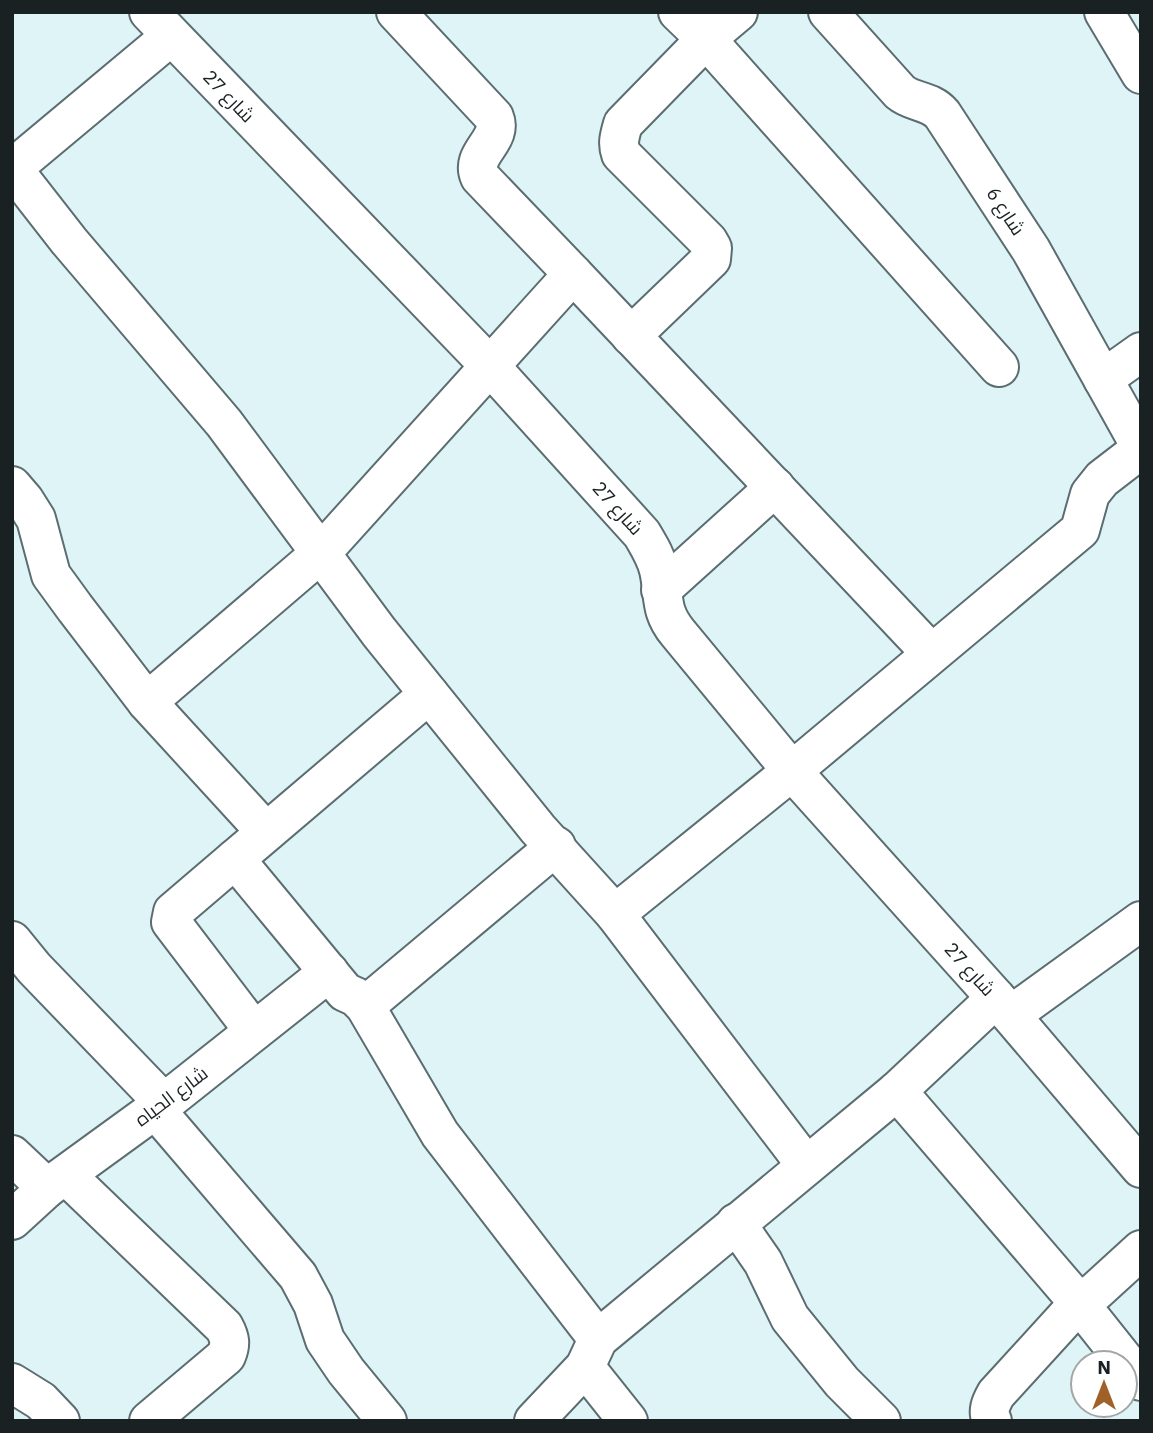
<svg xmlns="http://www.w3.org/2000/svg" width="1153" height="1433" viewBox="0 0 1153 1433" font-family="'IBM Plex Sans',Cairo,sans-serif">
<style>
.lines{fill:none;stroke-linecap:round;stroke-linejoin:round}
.minor-casing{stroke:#5b6d71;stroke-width:42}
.minor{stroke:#fff;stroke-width:38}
.labels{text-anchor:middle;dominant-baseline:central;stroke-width:6;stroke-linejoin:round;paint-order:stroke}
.street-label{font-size:19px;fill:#1a2123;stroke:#fff}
</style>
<rect width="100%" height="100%" fill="#dff4f7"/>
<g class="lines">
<defs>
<g id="minor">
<path d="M149,12l340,353 153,169c7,12 14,23 17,36 6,26 0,40 19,63l114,138 204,227 145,170"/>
<path d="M396,12l98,105c10,24 -25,36 -14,60l93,97"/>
<polyline points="678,12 706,39 999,367"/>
<path d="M828,12l72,80c13,11 30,8 42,22l89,136 110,197"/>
<polyline points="1104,12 1141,74"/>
<polyline points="12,168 69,241 224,423 379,632 429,694 538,829 615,914 792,771 1080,530 1090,494 1102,479 1141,449"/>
<polyline points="13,168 171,36"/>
<path d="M631,336l80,-77 1,-11 -4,-7 -87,-87c-4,-11 -1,-19 2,-30l83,-85 32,-27"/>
<polyline points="1103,379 1141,352"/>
<polyline points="12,486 24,500 36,519 51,575 75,608 147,702 266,832"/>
<polyline points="661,590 775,487"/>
<polyline points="429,694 235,859 345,992 356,997 365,1006 440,1134 598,1339"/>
<polyline points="147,702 321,553 573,274 931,653"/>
<polyline points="235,859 173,912 171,922 254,1031"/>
<polyline points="615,914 806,1165"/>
<polyline points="12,941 34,968 164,1103"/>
<polyline points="365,1006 556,846"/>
<polyline points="1011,1015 1141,921"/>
<path d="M897,1091l182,212 -83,91c-5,9 -9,17 -4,27"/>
<polyline points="155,1109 298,1276 313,1304 325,1340 346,1371 387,1421"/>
<polyline points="12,1155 47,1188"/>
<path d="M66,1175l158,152c6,11 7,17 2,29l-77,65"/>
<polyline points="12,1220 47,1188 164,1103 329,972"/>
<polyline points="736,1223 763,1262 790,1318 842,1382 881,1421"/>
<polyline points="1141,1250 1095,1292 1079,1303 1141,1381"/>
<polyline points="585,1367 628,1421"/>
<polyline points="12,1383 41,1401 60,1421"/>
<polyline points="534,1421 585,1367 598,1339 897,1091 996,998"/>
</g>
</defs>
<use href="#minor" class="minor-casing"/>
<use href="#minor" class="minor"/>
</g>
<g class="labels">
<g class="street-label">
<text transform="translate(229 96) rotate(46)">شارع 27</text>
<text transform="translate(1006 211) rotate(57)">شارع 6</text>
<text transform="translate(618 508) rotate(48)">شارع 27</text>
<text transform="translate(970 969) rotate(48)">شارع 27</text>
<text transform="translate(171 1096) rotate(-37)">شارع الحياه</text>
</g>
</g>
<rect width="1153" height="1433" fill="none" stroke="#1a2123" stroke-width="28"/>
<g transform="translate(1104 1384)"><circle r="33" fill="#ffffff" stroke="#a3a6a7" stroke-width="2"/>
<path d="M0-5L12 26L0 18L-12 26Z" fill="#a06128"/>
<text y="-10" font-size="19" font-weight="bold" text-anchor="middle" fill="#1a2123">N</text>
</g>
</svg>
